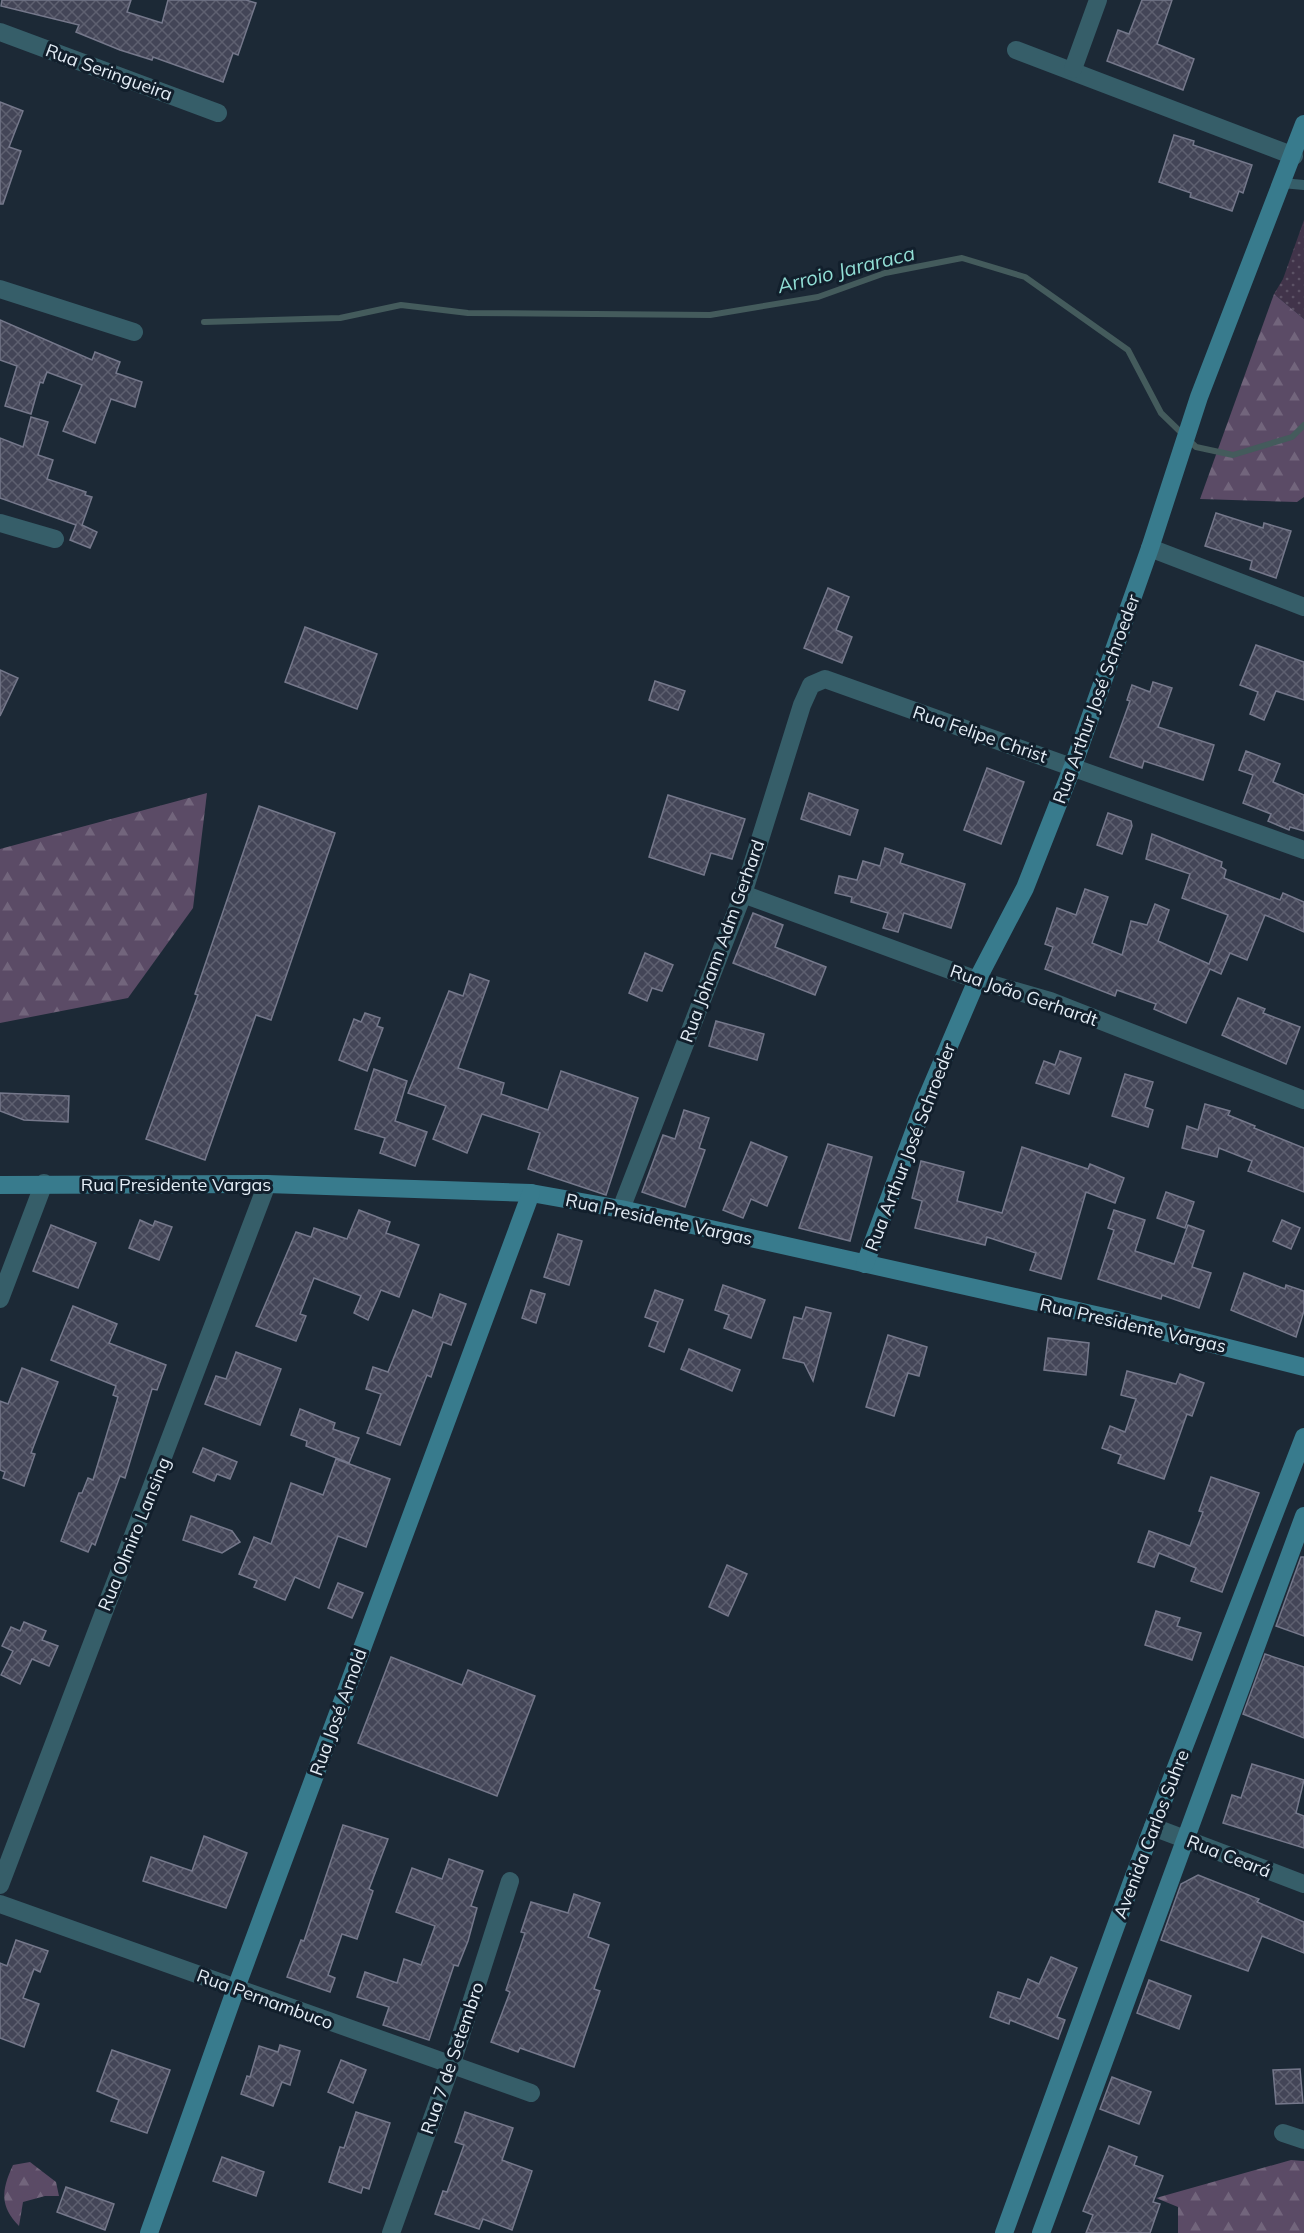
<svg xmlns="http://www.w3.org/2000/svg" width="1304" height="2233" viewBox="0 0 1304 2233" font-family="Mulish,sans-serif">
<style>
.green{fill:url(#green-dots)}
.forest{fill:url(#forest-firs)}
.lines{fill:none;stroke-linecap:round;stroke-linejoin:round}
.stream{stroke:#445b5c;stroke-width:6}
.building{fill:url(#building-cross-hatch);stroke:#75788b;stroke-width:1.5}
.lane{stroke:#365e69;stroke-width:10}
.street{stroke:#365e69;stroke-width:18}
.secondary{stroke:#387b8d;stroke-width:18}
.labels{text-anchor:middle;dominant-baseline:central;stroke-width:6;stroke-linejoin:round;paint-order:stroke}
.street-label{font-size:18px;fill:#e4edf6;stroke:#121f2c}
.water-label{font-size:20px;font-style:italic;fill:#91ded5;stroke:#121f2c}
</style>
<defs>
<pattern id="green-dots" width="8" height="8" patternUnits="userSpaceOnUse" patternTransform="scale(1.5)"><rect width="8" height="8" fill="#41344a"/><path d="M2 2h.1M6 6h.1" fill="none" stroke="#5c5265" stroke-width="1.8" stroke-linecap="round"/></pattern>
<pattern id="forest-firs" width="22" height="20" patternUnits="userSpaceOnUse" patternTransform="scale(1.5)"><rect width="22" height="20" fill="#5b4b66"/><path d="M5 1l3.5 6h-7zM16 11l3.5 6h-7z" fill="#72657c"/></pattern>
<pattern id="building-cross-hatch" width="8" height="8" patternUnits="userSpaceOnUse" patternTransform="scale(1.5)"><rect width="8" height="8" fill="#434557"/><path d="M0 0l8 8M0 8l8-8" fill="none" stroke="#5e6070"/></pattern>
</defs>
<rect width="100%" height="100%" fill="#1c2936"/>
<polygon class="green" points="1304,220 1304,319 1274,294 1283,279"/>
<g class="forest">
<polygon points="1274,294 1304,319 1304,497 1297,502 1200,499"/>
<polygon points="207,793 193,908 128,998 0,1023 0,849"/>
<polygon points="1291,2160 1304,2161 1304,2233 1178,2233 1178,2207 1156,2198"/>
<path d="M30,2162l26,20 3,14h-14l-22,6 -4,24c-19,-20 -18,-35 -6,-61z"/>
</g>
<g class="lines">
<polyline class="stream" points="204,322 340,318 401,305 468,313 710,315 818,297 885,273 962,258 1025,277 1128,350 1161,413 1196,447 1233,455 1292,437 1304,425"/>
</g>
<g class="building">
<polygon points="2,0 131,0 127,12 162,23 168,0 246,0 256,3 238,55 233,53 223,82 153,57 152,60 120,50 76,32 79,25 1,6"/>
<polygon points="1142,0 1172,0 1157,44 1194,59 1183,90 1107,61 1118,30 1129,34"/>
<polygon points="0,102 23,111 9,147 21,151 3,204 0,204"/>
<polygon points="1174,135 1194,141 1193,145 1252,165 1243,193 1239,191 1232,211 1190,197 1191,193 1159,182"/>
<polygon points="0,320 92,360 95,352 120,362 116,373 142,382 135,407 111,399 95,443 63,431 82,385 47,372 43,383 40,382 31,414 5,406 17,366 0,360"/>
<polygon points="31,417 48,422 38,455 53,460 47,479 86,492 85,495 92,497 82,525 97,532 90,548 70,540 76,525 0,498 0,438 23,447"/>
<polygon points="1216,513 1263,528 1264,523 1291,531 1276,578 1250,569 1252,561 1205,546"/>
<polygon points="828,588 849,597 836,630 852,637 842,663 804,648"/>
<polygon points="305,627 377,654 357,709 285,682"/>
<polygon points="1256,645 1304,662 1304,700 1276,691 1264,720 1250,714 1258,692 1240,685"/>
<polygon points="0,670 18,678 0,716"/>
<polygon points="655,681 685,691 678,710 649,700"/>
<polygon points="1153,682 1172,688 1158,727 1214,745 1203,780 1144,761 1142,768 1110,757 1130,701 1127,700 1132,685 1150,692"/>
<polygon points="1246,751 1280,764 1273,782 1304,795 1304,831 1290,827 1289,830 1268,821 1271,814 1243,803 1253,775 1239,770"/>
<polygon points="987,768 1024,782 1001,844 964,830"/>
<polygon points="809,793 858,810 850,835 801,819"/>
<polygon points="668,795 745,819 732,859 711,853 704,875 649,857"/>
<polygon points="259,806 335,833 271,1020 256,1015 205,1160 146,1139 198,995 195,994"/>
<polygon points="1108,813 1131,821 1132,826 1122,854 1097,845"/>
<polygon points="1152,834 1222,862 1221,867 1226,870 1224,878 1280,900 1283,893 1304,902 1304,932 1265,915 1247,960 1230,953 1221,974 1210,969 1186,1023 1154,1009 1156,1004 1117,990 1115,996 1045,969 1053,947 1045,944 1057,908 1076,915 1085,889 1108,897 1092,943 1122,955 1131,921 1147,925 1155,904 1169,910 1158,941 1209,964 1228,915 1182,898 1190,874 1146,859"/>
<polygon points="885,848 903,854 900,863 965,884 951,928 904,913 898,932 883,928 888,913 851,902 852,897 835,893 839,876 857,880 863,861 880,866"/>
<polygon points="753,913 783,925 775,947 826,967 815,995 733,963"/>
<polygon points="645,953 673,965 662,991 652,988 647,1001 629,993"/>
<polygon points="470,974 489,981 458,1068 504,1083 501,1094 548,1110 561,1071 638,1098 606,1195 528,1169 540,1133 482,1114 467,1153 433,1139 446,1106 408,1093 449,991 463,996"/>
<polygon points="1238,998 1265,1009 1263,1013 1300,1027 1286,1064 1222,1035"/>
<polygon points="365,1013 380,1018 377,1026 383,1028 367,1071 339,1060 354,1019 361,1022"/>
<polygon points="716,1021 764,1034 757,1060 709,1046"/>
<polygon points="1060,1051 1081,1058 1069,1094 1036,1083 1044,1061 1055,1065"/>
<polygon points="374,1069 407,1081 395,1121 427,1132 415,1166 380,1153 385,1138 355,1129"/>
<polygon points="1125,1074 1153,1082 1145,1107 1153,1110 1148,1127 1112,1116"/>
<polygon points="0,1093 69,1096 68,1122 24,1120 0,1111"/>
<polygon points="1205,1104 1230,1111 1228,1115 1255,1126 1254,1128 1304,1148 1304,1192 1248,1171 1252,1161 1219,1148 1217,1157 1182,1148 1187,1126 1198,1130"/>
<polygon points="684,1110 709,1118 699,1148 705,1150 685,1207 642,1192 663,1135 675,1139"/>
<polygon points="751,1142 787,1157 767,1206 751,1199 743,1218 723,1210"/>
<polygon points="828,1144 872,1157 850,1241 799,1228"/>
<polygon points="1022,1147 1088,1169 1090,1164 1124,1178 1115,1203 1086,1192 1061,1279 1030,1270 1036,1253 987,1237 985,1245 915,1228 922,1201 912,1198 921,1161 964,1172 957,1201 1002,1213"/>
<polygon points="1166,1192 1194,1202 1185,1228 1157,1218"/>
<polygon points="359,1210 390,1222 386,1233 419,1245 399,1297 381,1290 368,1320 354,1313 361,1296 314,1278 300,1314 306,1316 296,1341 256,1326 296,1232 311,1237 314,1228 347,1239"/>
<polygon points="1114,1210 1145,1220 1135,1251 1174,1264 1188,1225 1204,1231 1192,1267 1211,1273 1199,1308 1162,1295 1161,1299 1098,1279 1114,1230 1108,1228"/>
<polygon points="140,1220 153,1226 155,1221 172,1227 159,1260 129,1248"/>
<polygon points="1282,1220 1300,1228 1291,1249 1273,1241"/>
<polygon points="51,1225 96,1243 78,1288 33,1271"/>
<polygon points="558,1234 582,1241 569,1285 544,1277"/>
<polygon points="1244,1273 1285,1289 1286,1285 1304,1291 1304,1311 1296,1337 1231,1310"/>
<polygon points="723,1285 765,1300 751,1338 724,1328 729,1315 715,1310"/>
<polygon points="531,1290 545,1294 536,1323 522,1318"/>
<polygon points="655,1290 683,1300 664,1352 649,1346 658,1322 645,1317"/>
<polygon points="440,1294 466,1304 451,1345 443,1342 431,1377 427,1375 400,1445 367,1433 381,1394 366,1389 373,1367 388,1372 413,1310 432,1318"/>
<polygon points="73,1306 117,1324 109,1343 166,1365 157,1390 152,1389 125,1478 120,1476 95,1545 92,1543 88,1552 61,1541 79,1493 82,1493 88,1478 93,1480 118,1397 113,1395 116,1386 51,1360"/>
<polygon points="806,1307 831,1313 813,1381 804,1363 783,1358 794,1317 802,1319"/>
<polygon points="888,1335 927,1347 919,1376 908,1373 894,1416 866,1407"/>
<polygon points="1048,1338 1089,1343 1086,1375 1044,1370"/>
<polygon points="689,1349 740,1370 732,1391 681,1369"/>
<polygon points="236,1352 281,1369 260,1425 205,1404 216,1376 226,1379"/>
<polygon points="22,1368 58,1382 31,1453 35,1454 24,1486 3,1478 5,1472 0,1470 0,1401 8,1404"/>
<polygon points="1127,1371 1176,1384 1180,1374 1204,1383 1192,1416 1187,1414 1164,1479 1118,1463 1121,1455 1102,1448 1110,1426 1125,1432 1136,1399 1121,1395"/>
<polygon points="300,1409 335,1423 333,1429 359,1438 349,1463 306,1446 307,1441 291,1435"/>
<polygon points="203,1448 237,1462 230,1479 217,1474 214,1481 193,1472"/>
<polygon points="336,1459 390,1479 366,1547 338,1536 319,1588 295,1577 285,1600 254,1587 257,1581 239,1574 254,1537 271,1544 291,1483 323,1495"/>
<polygon points="1211,1477 1259,1493 1222,1592 1191,1581 1196,1568 1159,1553 1154,1567 1138,1562 1149,1531 1190,1546 1203,1512 1199,1511"/>
<polygon points="191,1516 232,1531 240,1542 222,1553 183,1540"/>
<polygon points="1301,1557 1304,1557 1304,1636 1276,1626"/>
<polygon points="727,1565 747,1574 728,1616 709,1607"/>
<polygon points="338,1583 363,1593 352,1618 328,1608"/>
<polygon points="1156,1611 1180,1618 1177,1626 1201,1633 1192,1660 1145,1645"/>
<polygon points="24,1622 46,1631 42,1640 58,1646 49,1666 32,1659 20,1684 1,1675 13,1651 2,1646 11,1627 20,1631"/>
<polygon points="1265,1654 1304,1667 1304,1738 1243,1714"/>
<polygon points="391,1657 462,1685 468,1670 535,1696 497,1796 358,1743"/>
<polygon points="1252,1764 1304,1780 1296,1813 1304,1816 1304,1848 1223,1823 1232,1795 1241,1798"/>
<polygon points="343,1825 388,1839 369,1889 373,1891 357,1939 342,1934 328,1975 335,1978 330,1992 287,1977 301,1940 304,1941"/>
<polygon points="204,1836 247,1853 226,1908 143,1881 151,1857 192,1871"/>
<polygon points="449,1859 483,1871 471,1906 477,1908 468,1941 458,1966 454,1965 429,2040 383,2025 389,2007 357,1997 365,1972 397,1983 404,1959 421,1965 435,1926 396,1912 412,1868 442,1879"/>
<polygon points="1198,1875 1259,1899 1257,1902 1304,1922 1304,1953 1262,1936 1248,1971 1161,1940 1181,1884"/>
<polygon points="574,1894 600,1903 588,1937 609,1945 594,1989 600,1991 574,2067 520,2048 518,2052 491,2042 510,1992 506,1990 525,1933 521,1932 531,1902 568,1913"/>
<polygon points="16,1940 48,1951 40,1972 34,1969 23,1998 39,2004 24,2047 0,2038 0,1963 7,1966"/>
<polygon points="1051,1957 1077,1968 1057,2017 1065,2020 1058,2039 1010,2020 1009,2024 990,2017 998,1992 1020,1999 1028,1979 1039,1984"/>
<polygon points="1149,1980 1191,1996 1179,2029 1137,2013"/>
<polygon points="280,2045 300,2051 290,2085 282,2082 273,2106 241,2094 247,2076 250,2077 259,2046 278,2052"/>
<polygon points="112,2050 170,2070 147,2133 111,2121 119,2100 97,2091"/>
<polygon points="341,2060 366,2070 353,2103 328,2092"/>
<polygon points="1300,2069 1303,2103 1276,2104 1273,2070"/>
<polygon points="1112,2077 1151,2092 1139,2124 1100,2109"/>
<polygon points="356,2112 390,2123 369,2189 363,2187 361,2193 329,2182 340,2147 344,2148"/>
<polygon points="465,2112 513,2128 502,2160 532,2171 512,2230 483,2219 479,2229 435,2214 443,2191 447,2192 464,2145 455,2142"/>
<polygon points="1109,2146 1137,2157 1134,2165 1163,2176 1153,2202 1160,2204 1150,2233 1086,2233 1093,2215 1083,2211"/>
<polygon points="222,2157 264,2172 256,2196 213,2181"/>
<polygon points="66,2187 114,2204 105,2230 57,2212"/>
</g>
<g class="lines">
<polyline class="lane" points="1282,183 1304,185"/>
<g class="street">
<polyline points="0,32 218,113"/>
<polyline points="1016,50 1294,156"/>
<polyline points="1073,69 1098,0"/>
<polyline points="0,289 134,332"/>
<polyline points="0,523 55,539"/>
<polyline points="1150,548 1304,607"/>
<polyline points="743,894 977,980 1050,1001 1304,1100"/>
<polyline points="621,1209 743,894 802,705 811,685 825,679 1304,850"/>
<polyline points="0,1299 44,1183"/>
<polyline points="1153,1827 1304,1884"/>
<polyline points="0,1885 267,1184"/>
<polyline points="0,1904 531,2093"/>
<polyline points="1283,2133 1304,2140"/>
<polyline points="391,2233 451,2066 510,1881"/>
</g>
<g class="secondary">
<polyline points="0,1185 267,1184 531,1193 621,1209 1109,1318 1304,1367"/>
<polyline points="865,1264 925,1102 977,980 1025,888 1073,766 1150,548 1199,397 1304,124"/>
<polyline points="149,2233 236,1988 531,1193"/>
<polyline points="1004,2233 1134,1876 1304,1437"/>
<polyline points="1041,2233 1304,1516"/>
</g>
</g>
<g class="labels">
<g class="street-label">
<text transform="translate(109 72) rotate(20)">Rua Seringueira</text>
<text transform="translate(1096 699) rotate(-70)">Rua Arthur José Schroeder</text>
<text transform="translate(980 734) rotate(19)">Rua Felipe Christ</text>
<text transform="translate(722 941) rotate(-70)">Rua Johann Adm Gerhard</text>
<text transform="translate(1024 995) rotate(19)">Rua João Gerhardt</text>
<text transform="translate(910 1147) rotate(-69)">Rua Arthur José Schroeder</text>
<text x="176" y="1184">Rua Presidente Vargas</text>
<text transform="translate(659 1219) rotate(12)">Rua Presidente Vargas</text>
<text transform="translate(1133 1325) rotate(13)">Rua Presidente Vargas</text>
<text transform="translate(134 1534) rotate(-68)">Rua Olmiro Lansing</text>
<text transform="translate(338 1712) rotate(-70)">Rua José Arnold</text>
<text transform="translate(1151 1834) rotate(-69)">Avenida Carlos Suhre</text>
<text transform="translate(1229 1856) rotate(21)">Rua Ceará</text>
<text transform="translate(265 1999) rotate(20)">Rua Pernambuco</text>
<text transform="translate(452 2058) rotate(-71)">Rua 7 de Setembro</text>
</g>
<g class="water-label">
<text transform="translate(846 269) rotate(-14)">Arroio Jararaca</text>
</g>
</g>
</svg>
